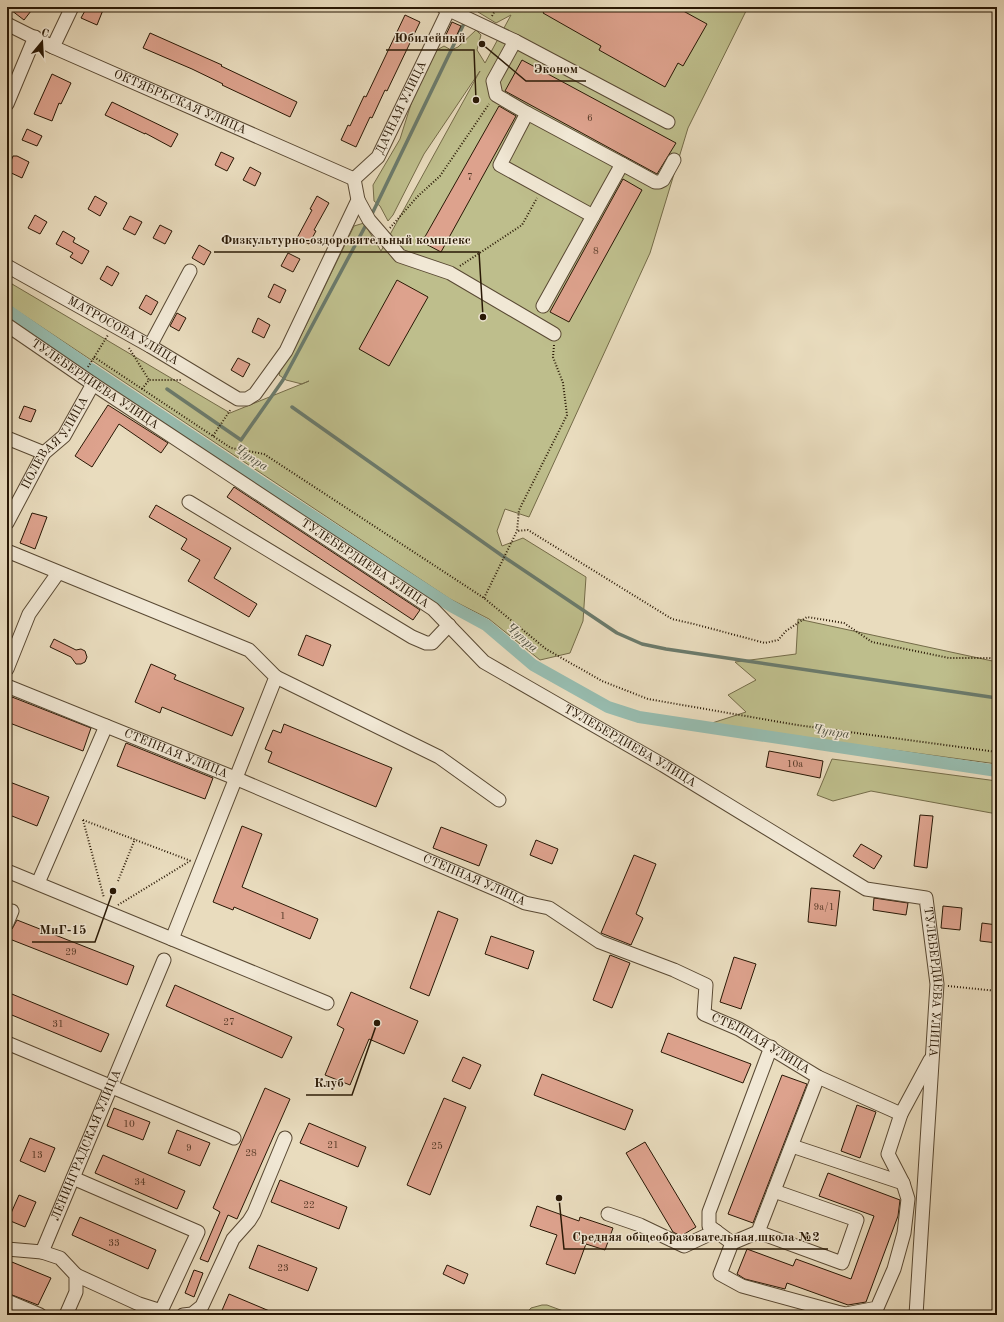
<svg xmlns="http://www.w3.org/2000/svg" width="1004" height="1322" viewBox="0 0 1004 1322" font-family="'Old Standard TT',serif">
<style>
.green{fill:#bebe8c;stroke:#746b48}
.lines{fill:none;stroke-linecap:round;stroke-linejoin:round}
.stream{stroke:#6b7a6b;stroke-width:3.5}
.canal{stroke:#97bcaf;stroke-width:12}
.building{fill:#dda28d;stroke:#291805}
.minor-casing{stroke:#594933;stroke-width:15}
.path{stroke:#291805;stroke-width:2;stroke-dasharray:1 2;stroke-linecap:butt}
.minor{stroke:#f1e8d5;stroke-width:13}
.labels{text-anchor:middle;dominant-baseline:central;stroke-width:3;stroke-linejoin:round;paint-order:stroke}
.number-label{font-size:10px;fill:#563a27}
.street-label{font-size:12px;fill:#291805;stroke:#f1e8d5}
.water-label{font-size:13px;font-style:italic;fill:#505140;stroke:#f1e8d5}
.leader{fill:none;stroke:#291805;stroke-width:1.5}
.callout-dot{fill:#291805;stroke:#f1e8d5;stroke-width:1.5}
.callout-label{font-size:13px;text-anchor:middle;font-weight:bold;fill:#291805;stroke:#f1e8d5;stroke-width:3;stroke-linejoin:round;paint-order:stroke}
</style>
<rect width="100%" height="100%" fill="#e9dcbe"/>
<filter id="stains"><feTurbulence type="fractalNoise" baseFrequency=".005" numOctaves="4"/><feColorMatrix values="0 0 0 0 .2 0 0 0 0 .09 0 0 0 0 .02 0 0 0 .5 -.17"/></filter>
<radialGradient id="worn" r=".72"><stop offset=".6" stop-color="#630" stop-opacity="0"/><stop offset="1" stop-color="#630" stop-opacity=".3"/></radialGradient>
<g class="green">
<polygon points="481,7 748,7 688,128 650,253 529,517 505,509 497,531 502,546 523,538 586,577 583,621 570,653 540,660 489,619 450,599 7,304 7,281 230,413 309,381 302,384 286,380 279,375 281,368 294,350 354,226 364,223 381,251 480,71 424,154 393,215 388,221 380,206 374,201 373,185 400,139 417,85 437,50 444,46 451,50 458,47 476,30 481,35 477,50 485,63 511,15 496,23 478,12"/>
<polygon points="798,619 997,662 997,764 706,725 746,712 728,695 756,680 735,662 796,654"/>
<polygon points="832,759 997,781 997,814 871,791 833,801 817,795"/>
<polygon points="542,1305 547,1305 574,1315 525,1315 531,1308"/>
</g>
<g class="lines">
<g class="stream">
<polyline points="371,216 472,7"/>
<polyline points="167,389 241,440 283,380 367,223"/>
<polyline points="292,407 504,557 617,633 642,644 666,649 997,698"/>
</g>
<g class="canal">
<polyline points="7,310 85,364"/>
<polyline points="91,369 265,485 451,606 486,625 533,665 608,707 639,717 997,771"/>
</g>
</g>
<g class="building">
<polygon points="7,7 26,7 31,11 24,20"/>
<polygon points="87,7 97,7 103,10 97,25 81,18"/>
<polygon points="547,7 676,7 707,24 683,66 678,63 665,87 599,50 601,46 543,13"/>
<polygon points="405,15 420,22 387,91 385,90 372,118 370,117 356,147 341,140 348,125 350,126 364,96 366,97"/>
<polygon points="452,22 461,26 453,43 444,39"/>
<polygon points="150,33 222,65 221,66 297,102 290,117 222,85 223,84 192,69 143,48"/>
<polygon points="522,60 676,143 657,174 505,91"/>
<polygon points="52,74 71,83 61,104 59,103 52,121 34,114"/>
<polygon points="112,102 178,134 171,147 145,133 145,134 105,115"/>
<polygon points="499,106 516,116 441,252 422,242"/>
<polygon points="27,129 42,136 37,146 22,140"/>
<polygon points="221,152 234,158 227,171 215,165"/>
<polygon points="13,156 17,156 29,162 22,178 7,171"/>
<polygon points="250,167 261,173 255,186 243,180"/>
<polygon points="623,179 642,190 569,322 550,312"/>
<polygon points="95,196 107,203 100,216 88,209"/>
<polygon points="317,196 329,203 314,230 316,231 309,244 297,238 312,210 310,209"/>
<polygon points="35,215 47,222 40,234 28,228"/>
<polygon points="130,216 142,222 135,235 123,229"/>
<polygon points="160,225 172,231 165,244 153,238"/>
<polygon points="63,231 75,238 73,242 89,251 82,264 70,257 73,253 56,244"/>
<polygon points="199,245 211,252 204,265 192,258"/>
<polygon points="288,253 300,259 293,272 281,266"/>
<polygon points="107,266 119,273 112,286 100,279"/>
<polygon points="397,280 428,297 389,366 359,349"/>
<polygon points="274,284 286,290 280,303 268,297"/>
<polygon points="146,295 158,302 151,315 139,308"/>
<polygon points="177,313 186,318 179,331 170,326"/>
<polygon points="258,318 270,325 264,338 252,332"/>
<polygon points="238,358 250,364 243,377 231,370"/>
<polygon points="108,405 168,443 161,453 119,424 92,467 75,456"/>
<polygon points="24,406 36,410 31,422 19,418"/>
<polygon points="234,487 420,610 413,620 227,497"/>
<polygon points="156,505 231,548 214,578 257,604 249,617 188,581 200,560 181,549 187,539 149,517"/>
<polygon points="32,513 47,517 35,549 20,543"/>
<polygon points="306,635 331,645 323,666 298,655"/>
<polygon points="54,639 76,650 81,649 85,651 87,657 85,662 81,664 76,664 71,657 50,647"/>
<polygon points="151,664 176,675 174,679 244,708 232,736 162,707 160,713 135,702"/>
<polygon points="12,697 91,728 83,751 7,722 7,710"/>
<polygon points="284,724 392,768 376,807 268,762 272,752 265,749 273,730 281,733"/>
<polygon points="126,743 213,778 205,799 117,766"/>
<polygon points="769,751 823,761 820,778 766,767"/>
<polygon points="7,781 49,797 37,826 7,814"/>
<polygon points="920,815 933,816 927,868 914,866"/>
<polygon points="242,826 262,834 242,887 318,919 310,939 234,907 233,910 213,902"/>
<polygon points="441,827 487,845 479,866 433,848"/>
<polygon points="536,840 558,849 552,864 530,855"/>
<polygon points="861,844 882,856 874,869 853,856"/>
<polygon points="634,855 656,864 636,914 643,918 631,945 601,933"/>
<polygon points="811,888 840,891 836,926 808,922"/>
<polygon points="874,898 908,903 906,915 873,910"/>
<polygon points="943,906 962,908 960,930 941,928"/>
<polygon points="438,911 458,919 429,996 410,988"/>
<polygon points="17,920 134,966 127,985 7,938 8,931 12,929"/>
<polygon points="982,923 997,925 997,943 980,941"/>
<polygon points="491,936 534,951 528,969 485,954"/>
<polygon points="610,955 630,963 612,1008 593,1000"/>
<polygon points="734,957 756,964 741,1009 720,1002"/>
<polygon points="175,985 292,1037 282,1058 166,1006"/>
<polygon points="7,992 109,1034 101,1052 7,1013"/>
<polygon points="351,992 418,1021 404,1054 369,1039 350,1085 325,1075 344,1029 337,1025"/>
<polygon points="668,1033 751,1064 743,1083 661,1052"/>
<polygon points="463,1057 481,1065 470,1089 452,1081"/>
<polygon points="542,1074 633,1110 625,1130 534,1095"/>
<polygon points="782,1075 807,1084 753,1223 728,1214"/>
<polygon points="265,1088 290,1099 237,1219 228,1215 208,1262 200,1259 220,1212 213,1208"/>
<polygon points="444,1098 466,1107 430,1195 407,1185"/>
<polygon points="857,1105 876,1112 860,1158 841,1151"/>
<polygon points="114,1108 150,1122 143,1140 107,1126"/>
<polygon points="309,1123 366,1147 358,1167 300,1143"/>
<polygon points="177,1130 210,1143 200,1166 168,1153"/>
<polygon points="30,1138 55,1148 45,1172 20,1161"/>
<polygon points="645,1142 696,1227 681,1236 673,1232 626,1153"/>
<polygon points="103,1155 185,1191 177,1209 95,1173"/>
<polygon points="828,1173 900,1200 898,1216 866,1302 848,1305 787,1283 785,1289 745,1279 737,1274 747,1249 793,1266 796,1259 851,1279 874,1216 819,1196"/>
<polygon points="280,1180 347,1207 339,1229 271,1202"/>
<polygon points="19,1195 36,1202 25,1227 8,1220"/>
<polygon points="537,1206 579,1221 580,1217 613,1228 605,1250 586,1244 575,1274 546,1264 557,1235 530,1226"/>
<polygon points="80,1217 156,1250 148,1269 72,1235"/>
<polygon points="258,1245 317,1268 308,1291 249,1268"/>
<polygon points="7,1260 51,1278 38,1305 7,1293"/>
<polygon points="447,1265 468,1274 464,1284 443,1274"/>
<polygon points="194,1270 203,1273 194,1297 185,1293"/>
<polygon points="229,1294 279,1315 220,1315"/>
</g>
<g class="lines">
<defs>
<g id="minor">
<polyline points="443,7 515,41 668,122"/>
<path id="s1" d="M7,24l46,23 301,132"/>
<polyline points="515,41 493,81 496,95 527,113 500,165 593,216"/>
<polyline points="53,47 72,7"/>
<polyline points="7,104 35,37"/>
<polyline points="527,113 622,164 543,306"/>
<polyline points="622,164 655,182 659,182 663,180 674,160"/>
<path id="s2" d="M354,179l24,-22 72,-150"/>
<polyline points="358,200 369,220 400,256 450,273 554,334"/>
<path id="s3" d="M7,266l143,80 88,53h9l8,-5 31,-43 72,-151 -4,-21"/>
<path id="s4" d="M7,325l86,59 340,225 51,53 179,103 203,124 60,9 11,86 -21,331"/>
<polyline points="150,346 190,271"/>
<polyline points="7,438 44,453"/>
<polyline points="189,502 412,637 426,643 432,643 449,625"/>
<path id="s5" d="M7,523l37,-70 20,-17 29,-52"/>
<polyline points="7,551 249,650 276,677 172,939 7,871"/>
<polyline points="7,669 29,614 58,573"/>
<polyline points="276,677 439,757 499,800"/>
<path id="s6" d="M7,686l228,92 265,113 25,12 24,5 51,34 74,28 32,15 -2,29 35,15 79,48 83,37"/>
<polyline points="38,883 106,726"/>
<polyline points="7,923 12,911"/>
<polyline points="172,939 327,1003"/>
<polyline points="7,1043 234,1138"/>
<polyline points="818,1077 758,1232 732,1243 720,1274 742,1286 837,1312 846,1314 877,1308 894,1269 904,1233 908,1199 903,1183 888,1154 901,1114 930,1060"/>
<polyline points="792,1146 903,1183"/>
<polyline points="73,1178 198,1232 161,1311 139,1304 76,1275"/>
<polyline points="608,1214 640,1225 684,1246 716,1231"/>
<polyline points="758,1232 842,1263 857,1220 774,1191"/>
<polyline points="732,1243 709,1226 709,1212 771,1047"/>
<polyline points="7,1249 42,1252"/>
<polyline points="7,1301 40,1315"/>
<path id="s7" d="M66,1315l10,-23v-17l-16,-17 -18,-6 122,-292"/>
<polyline points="183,1315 192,1314 202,1306 233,1239 249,1221 254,1213 285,1138"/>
</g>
</defs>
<use href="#minor" class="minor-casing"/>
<g class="path">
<polyline points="492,16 497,7"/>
<polyline points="390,228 417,197 440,176 489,104"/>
<polyline points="460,266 522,225 537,198"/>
<polyline points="554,345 553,357 563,383 567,415 519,510 517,531 528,530 672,619 694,624 765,643 778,640 786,631 807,617 844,623 872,642 949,658 989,658 997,659"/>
<polyline points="129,348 149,380"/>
<polyline points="94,357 231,448 264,454 484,598 546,649 602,681 648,699 797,725 997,752"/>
<polyline points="88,367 108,335"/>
<polyline points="142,389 149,380 182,380"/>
<polyline points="213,436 231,409"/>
<polyline points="484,598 517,531"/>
<polyline points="83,820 104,898"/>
<polyline points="83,820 191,861"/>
<polyline points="118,881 135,839"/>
<polyline points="118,905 190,861"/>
<polyline points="948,986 997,991"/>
</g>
<use href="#minor" class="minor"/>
</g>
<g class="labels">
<g class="number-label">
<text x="590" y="118">6</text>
<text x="470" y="177">7</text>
<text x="596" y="251">8</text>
<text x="795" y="764">10а</text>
<text x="824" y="907">9а/1</text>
<text x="283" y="916">1</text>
<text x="71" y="952">29</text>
<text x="229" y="1022">27</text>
<text x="58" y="1024">31</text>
<text x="129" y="1124">10</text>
<text x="333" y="1145">21</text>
<text x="437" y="1146">25</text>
<text x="189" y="1148">9</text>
<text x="251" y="1153">28</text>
<text x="37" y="1155">13</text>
<text x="140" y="1182">34</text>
<text x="309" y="1205">22</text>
<text x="114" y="1243">33</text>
<text x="283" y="1268">23</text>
</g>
<g class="street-label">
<text stroke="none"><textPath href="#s1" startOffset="190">ОКТЯБРЬСКАЯ УЛИЦА</textPath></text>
<text stroke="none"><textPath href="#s2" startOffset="87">ДАЧНАЯ УЛИЦА</textPath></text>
<text stroke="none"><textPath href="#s3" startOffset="133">МАТРОСОВА УЛИЦА</textPath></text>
<text stroke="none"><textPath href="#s4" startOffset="106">ТУЛЕБЕРДИЕВА УЛИЦА</textPath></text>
<text stroke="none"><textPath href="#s5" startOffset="94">ПОЛЕВАЯ УЛИЦА</textPath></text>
<text stroke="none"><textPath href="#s4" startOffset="430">ТУЛЕБЕРДИЕВА УЛИЦА</textPath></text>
<text stroke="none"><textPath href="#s4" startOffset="754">ТУЛЕБЕРДИЕВА УЛИЦА</textPath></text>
<text stroke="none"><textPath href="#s6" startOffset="182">СТЕПНАЯ УЛИЦА</textPath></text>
<text stroke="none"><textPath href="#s6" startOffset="506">СТЕПНАЯ УЛИЦА</textPath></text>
<text stroke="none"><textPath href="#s4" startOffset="1175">ТУЛЕБЕРДИЕВА УЛИЦА</textPath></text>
<text stroke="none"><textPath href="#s6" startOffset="855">СТЕПНАЯ УЛИЦА</textPath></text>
<text stroke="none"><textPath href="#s7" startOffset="200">ЛЕНИНГРАДСКАЯ УЛИЦА</textPath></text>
</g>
<g class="water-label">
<text transform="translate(251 458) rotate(33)">Чупра</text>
<text transform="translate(522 638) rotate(41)">Чупра</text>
<text transform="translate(831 732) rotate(9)">Чупра</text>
</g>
</g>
<path class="leader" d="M476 100L474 50H386M482 44L526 81H586M483 317L479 252H214M113 891L95 942H32M377 1023L352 1095H306M559 1198L564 1249H828"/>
<g class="callout-dot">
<circle cx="476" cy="100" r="4"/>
<circle cx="482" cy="44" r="4"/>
<circle cx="483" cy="317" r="4"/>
<circle cx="113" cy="891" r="4"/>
<circle cx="377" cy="1023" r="4"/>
<circle cx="559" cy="1198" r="4"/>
</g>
<g class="callout-label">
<text x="430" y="42">Юбилейный</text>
<text x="556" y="73">Эконом</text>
<text x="346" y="244">Физкультурно-оздоровительный комплекс</text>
<text x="63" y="934">МиГ-15</text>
<text x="329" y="1087">Клуб</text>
<text x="696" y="1241">Средняя общеобразовательная школа №2</text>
</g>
<rect width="1004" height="1322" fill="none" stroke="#e9dcbe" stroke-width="24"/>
<rect x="8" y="8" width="988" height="1306" fill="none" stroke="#291805" stroke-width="2"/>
<rect x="12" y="12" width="980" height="1298" fill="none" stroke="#291805"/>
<g transform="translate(42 42) rotate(18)" stroke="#f1e8d5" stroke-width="3" paint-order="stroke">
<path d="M0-3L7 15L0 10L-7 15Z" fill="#291805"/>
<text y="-6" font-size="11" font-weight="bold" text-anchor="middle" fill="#291805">С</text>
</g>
<rect width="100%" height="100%" filter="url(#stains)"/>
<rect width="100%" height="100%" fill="url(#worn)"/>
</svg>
